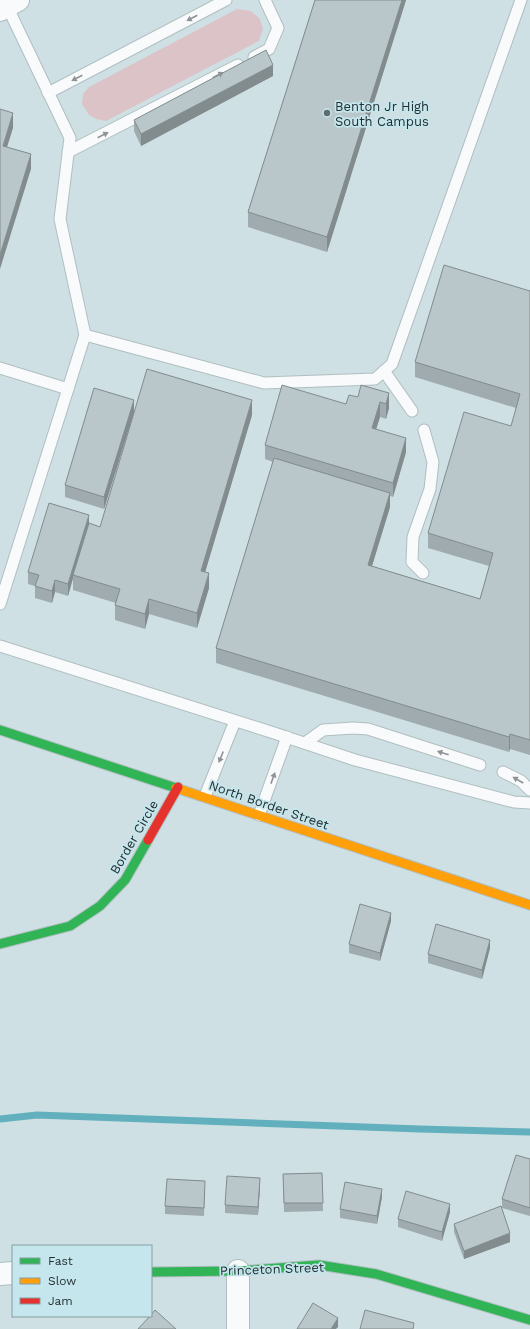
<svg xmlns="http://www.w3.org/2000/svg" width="530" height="1329" viewBox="0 0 530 1329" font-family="'Work Sans',sans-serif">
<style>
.green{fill:#dcc3c8}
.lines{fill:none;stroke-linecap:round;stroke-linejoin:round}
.stream{stroke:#62b0bd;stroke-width:7}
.lane-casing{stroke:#b0bec0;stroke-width:13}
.street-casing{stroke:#b0bec0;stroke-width:24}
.fast-casing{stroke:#b0bec0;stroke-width:11}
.slow-casing{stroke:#b0bec0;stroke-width:11}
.jam-casing{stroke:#b0bec0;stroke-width:11}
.lane{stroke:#f8fafb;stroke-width:11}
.street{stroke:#f8fafb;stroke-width:22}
.fast{stroke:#30b455;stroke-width:9}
.slow{stroke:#ff9f0a;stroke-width:9}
.jam{stroke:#e5322d;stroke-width:9}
.wall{fill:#9fabae}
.shaded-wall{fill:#828b8d}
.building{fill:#b9c7ca;stroke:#828b8d}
.oneway{fill:#8e9496}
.poi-dot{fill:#5f6d70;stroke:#c5e6ec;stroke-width:1.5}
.labels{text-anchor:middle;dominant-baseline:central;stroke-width:3.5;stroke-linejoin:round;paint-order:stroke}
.poi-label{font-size:13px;fill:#232f32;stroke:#c5e6ec;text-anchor:start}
.street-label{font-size:13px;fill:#232f32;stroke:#c5e6ec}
</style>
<rect width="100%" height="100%" fill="#cee0e3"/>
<polygon class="green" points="237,9 251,11 260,19 263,29 259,41 106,121 96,119 89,115 82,104 83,94 89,87"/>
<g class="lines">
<polyline class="stream" points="0,1119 37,1115 420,1129 530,1132"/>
<defs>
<g id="lane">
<polyline points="7,6 70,138 60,219 85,335"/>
<polyline points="254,57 269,49 278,28 265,0"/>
<polyline points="48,93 226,0"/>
<polyline points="68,152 238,65"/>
<polyline points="0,368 68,389"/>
<polyline points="384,371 412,411"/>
<polyline points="423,573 412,562 413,537 430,489 433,462 424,430"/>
<polyline points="0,604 85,335 264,383 375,379 392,364 521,0"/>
<polyline points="0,646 271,732 355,760 514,802 530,803"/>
<polyline points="305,743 323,730 353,728 368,729 480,765"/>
<polyline points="503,772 521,781 530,790"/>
<polyline points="205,796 235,721"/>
<polyline points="259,815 287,737"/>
</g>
<g id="street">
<polyline points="0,10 18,0"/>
<polyline points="0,1274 13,1273"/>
<polyline points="238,1329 238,1271"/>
</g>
<g id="fast">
<polyline points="0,730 176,788"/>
<polyline points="0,944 70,926 100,906 125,880 148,840"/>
<polyline points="151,1272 238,1271 319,1265 376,1274 530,1320"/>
</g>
<polyline id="slow" points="176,788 530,905"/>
<polyline id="jam" points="148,840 178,787"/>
</defs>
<use href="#lane" class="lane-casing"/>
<use href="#street" class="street-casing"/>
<use href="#fast" class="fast-casing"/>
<use href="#slow" class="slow-casing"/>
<use href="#jam" class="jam-casing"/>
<use href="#lane" class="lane"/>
<use href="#street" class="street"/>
<use href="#fast" class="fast"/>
<use href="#slow" class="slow"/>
<use href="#jam" class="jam"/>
</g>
<g class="wall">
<polygon points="315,0 406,0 327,252 248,227 248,212"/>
<polygon points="273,76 141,146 134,131 134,120"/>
<polygon points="530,291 530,755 510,749 509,752 216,663 216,648 273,462 265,459 265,445 346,404 358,397 389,393 389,408 386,419 380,417 376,429 406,452 393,497 390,496 390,507 372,566 480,599 489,566 428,548 428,533 511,426 516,408 415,377 415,362"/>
<polygon points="134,412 104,509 65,497 65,485"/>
<polygon points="252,415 205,572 209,588 197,628 149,614 145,629 115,620 115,605 116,603 73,590 73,578 68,596 55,592 52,603 35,598 35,586 28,584 28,572 89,523 100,527"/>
<polygon points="391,921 380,961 349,953 349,944"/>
<polygon points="490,948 482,979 428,963 428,954"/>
<polygon points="530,1159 530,1216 502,1208 502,1199"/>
<polygon points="322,1173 323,1211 284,1212 283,1174"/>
<polygon points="260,1187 258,1215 225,1213 225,1205"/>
<polygon points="205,1189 204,1216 165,1214 165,1206"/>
<polygon points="382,1197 377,1224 340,1218 340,1209"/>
<polygon points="450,1212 442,1241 398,1227 398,1219"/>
<polygon points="454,1224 510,1242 464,1259 454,1232"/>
</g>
<g class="shaded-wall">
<polygon points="402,0 406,0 327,252 327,237"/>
<polygon points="273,65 273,76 141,146 141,134"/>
<polygon points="13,113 13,128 3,160 3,146"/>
<polygon points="31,154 31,169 0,269 0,255"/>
<polygon points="389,393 389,408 386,419 386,404"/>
<polygon points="134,400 134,412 104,509 104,497"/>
<polygon points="252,400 252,415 201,586 201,571"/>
<polygon points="380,402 380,417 372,442 372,428"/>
<polygon points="406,438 406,452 393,497 393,483"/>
<polygon points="390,493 390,507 368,579 368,565"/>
<polygon points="89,515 89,527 73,575 73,578 68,596 68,584"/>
<polygon points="209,573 209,588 197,628 197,613"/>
<polygon points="55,580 55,592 52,603 52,591"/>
<polygon points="149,599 149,614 145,629 145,614"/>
<polygon points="510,734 510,749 509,752 509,737"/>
<polygon points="391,913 391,921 380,961 380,953"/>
<polygon points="490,940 490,948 482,979 482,970"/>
<polygon points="260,1178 260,1187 258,1215 258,1207"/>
<polygon points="382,1189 382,1197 377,1224 377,1216"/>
<polygon points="450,1204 450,1212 442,1241 442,1232"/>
<polygon points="510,1233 510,1242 464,1259 464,1251"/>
<polygon points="338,1318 338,1327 336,1329 331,1329"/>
</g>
<g class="building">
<polygon points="315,0 402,0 327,237 248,212"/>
<polygon points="266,50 273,65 141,134 134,120"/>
<polygon points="0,109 13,113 3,146 31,154 0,255"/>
<polygon points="444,265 530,291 530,740 510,734 509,737 216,648 274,458 390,493 368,565 480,599 493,553 428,533 464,412 511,426 520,394 415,362"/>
<polygon points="147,369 252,400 201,571 209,573 197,613 149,599 145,614 115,605 120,589 73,575 89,523 100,527"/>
<polygon points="282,385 346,404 349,395 358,397 361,385 389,393 386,404 380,402 372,428 406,438 393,483 265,445"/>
<polygon points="94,388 134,400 104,497 65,485"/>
<polygon points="49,503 89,515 68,584 55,580 52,591 35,586 39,575 28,572"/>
<polygon points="360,904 391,913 380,953 349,944"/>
<polygon points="436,924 490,940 482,970 428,954"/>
<polygon points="516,1155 530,1159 530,1208 502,1199"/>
<polygon points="322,1173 323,1203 284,1203 283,1174"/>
<polygon points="227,1176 260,1178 258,1207 225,1205"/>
<polygon points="167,1179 205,1181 204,1208 165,1206"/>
<polygon points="345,1182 382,1189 377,1216 340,1209"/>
<polygon points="406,1191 450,1204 442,1232 398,1219"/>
<polygon points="501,1206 510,1233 464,1251 454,1224"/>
<polygon points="313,1303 338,1318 331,1329 297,1329"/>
<polygon points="155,1310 176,1329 138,1329 150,1316 151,1316 151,1315"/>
<polygon points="365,1310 414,1323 413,1329 360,1329"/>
</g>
<defs><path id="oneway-solid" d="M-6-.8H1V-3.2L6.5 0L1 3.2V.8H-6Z"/></defs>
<g class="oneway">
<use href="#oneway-solid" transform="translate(192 18) rotate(152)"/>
<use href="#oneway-solid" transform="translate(218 75) rotate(-27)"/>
<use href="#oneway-solid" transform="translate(77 78) rotate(152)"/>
<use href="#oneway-solid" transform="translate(103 135) rotate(-27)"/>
<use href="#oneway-solid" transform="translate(443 753) rotate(-162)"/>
<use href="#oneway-solid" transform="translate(221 757) rotate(112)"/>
<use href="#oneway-solid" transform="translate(273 778) rotate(-70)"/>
<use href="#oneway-solid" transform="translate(518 780) rotate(-150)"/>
</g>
<circle class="poi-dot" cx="327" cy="113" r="4"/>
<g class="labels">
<g class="poi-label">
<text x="335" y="106">Benton Jr High<tspan x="335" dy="15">South Campus</tspan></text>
</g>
<g class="street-label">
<text transform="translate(269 805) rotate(19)">North Border Street</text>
<text transform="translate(134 837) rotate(-60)">Border Circle</text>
<text transform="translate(272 1269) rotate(-2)">Princeton Street</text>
</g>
</g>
<rect x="12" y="1245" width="140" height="72" fill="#c5e6ec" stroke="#849da2"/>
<rect x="20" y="1258" width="20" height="6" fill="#30b455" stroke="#849da2"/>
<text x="48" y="1265" font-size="12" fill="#232f32">Fast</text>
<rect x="20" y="1278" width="20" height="6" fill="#ff9f0a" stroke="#849da2"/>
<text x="48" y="1285" font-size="12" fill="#232f32">Slow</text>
<rect x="20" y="1298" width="20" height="6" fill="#e5322d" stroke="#849da2"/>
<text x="48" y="1305" font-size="12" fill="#232f32">Jam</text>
</svg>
